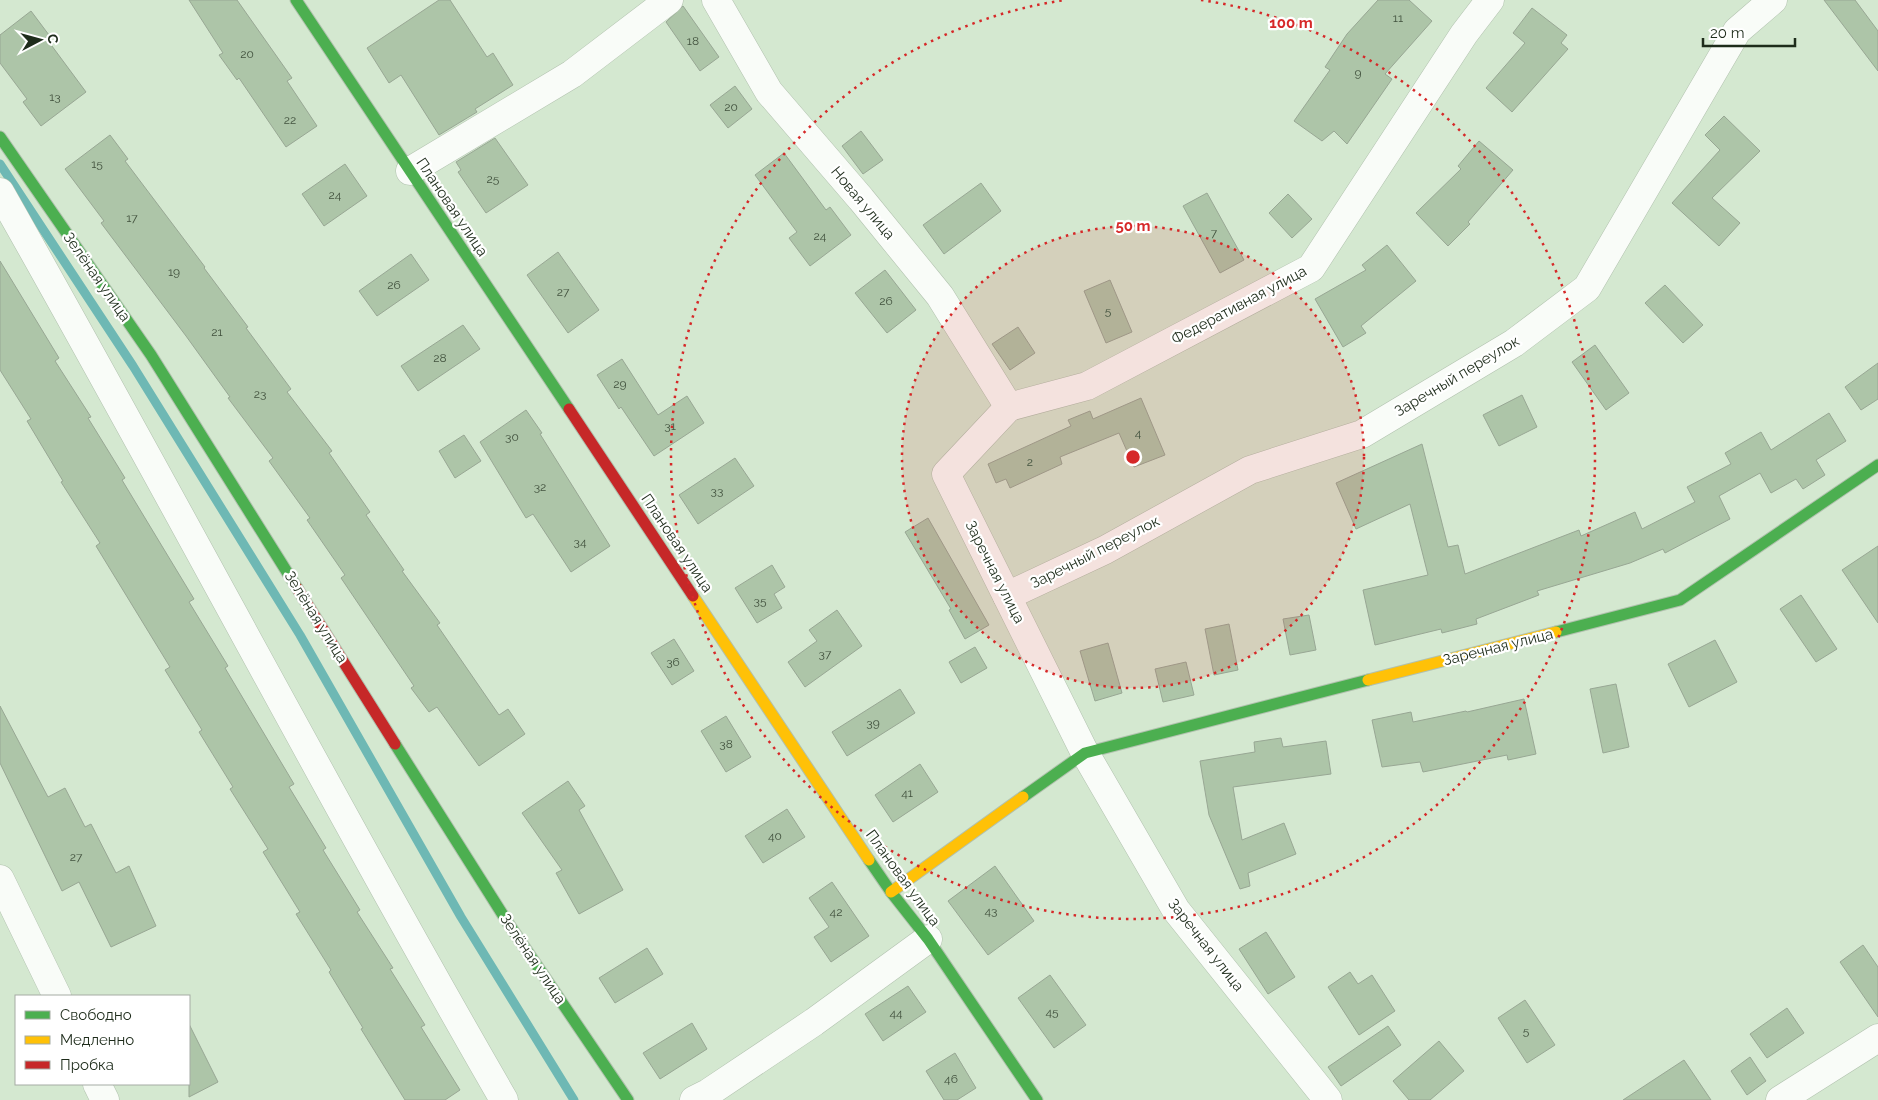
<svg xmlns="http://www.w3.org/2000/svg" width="1878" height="1100" viewBox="0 0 1878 1100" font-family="Raleway,sans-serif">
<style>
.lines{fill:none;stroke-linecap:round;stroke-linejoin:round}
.stream{stroke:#6eb8b4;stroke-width:9}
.building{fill:#adc5a8;stroke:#98a794}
.street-casing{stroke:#b1c1ae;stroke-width:29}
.fast-casing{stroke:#b1c1ae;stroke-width:13}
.slow-casing{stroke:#b1c1ae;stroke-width:13}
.jam-casing{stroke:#b1c1ae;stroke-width:13}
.street{stroke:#f9fcf8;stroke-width:28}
.fast{stroke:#4caf50;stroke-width:11}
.slow{stroke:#ffc107;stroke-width:11}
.jam{stroke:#c62828;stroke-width:11}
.ring{fill:none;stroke:#d62828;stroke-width:2.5;stroke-dasharray:2.5 5}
.labels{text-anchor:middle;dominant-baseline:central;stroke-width:4.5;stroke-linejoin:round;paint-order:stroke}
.number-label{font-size:12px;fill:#42523e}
.street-label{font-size:15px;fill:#1e2c1b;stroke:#fff}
.centre{fill:#d62828;stroke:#fff;stroke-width:2.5}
.ring-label{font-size:15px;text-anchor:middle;font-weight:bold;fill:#d62828;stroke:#fff;stroke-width:4.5;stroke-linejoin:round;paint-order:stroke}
</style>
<rect width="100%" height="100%" fill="#d4e8d0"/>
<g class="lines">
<polyline class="stream" points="0,164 133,366 300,635 461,917 574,1100"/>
</g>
<g class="building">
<polygon points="189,0 237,0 292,78 287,81 317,126 286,147 239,78 237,80 219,55 223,53"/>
<polygon points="439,0 450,0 487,57 493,53 513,85 475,109 477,112 439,135 401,75 389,83 367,48"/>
<polygon points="1378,0 1409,0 1432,21 1385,74 1392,79 1347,144 1334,131 1322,141 1294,121 1330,70 1325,67 1347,34"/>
<polygon points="1824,0 1855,0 1878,31 1878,71"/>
<polygon points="683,6 719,57 700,71 666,22"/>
<polygon points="1532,8 1567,35 1561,43 1568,49 1512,112 1486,88 1525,43 1513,33"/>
<polygon points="31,11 49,35 46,38 86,92 41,126 23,102 27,99 0,63 0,35"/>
<polygon points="735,86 752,109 728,128 710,105"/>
<polygon points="1724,116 1760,151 1712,198 1740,223 1719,246 1672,203 1720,150 1705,135"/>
<polygon points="861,131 883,160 863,174 842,146"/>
<polygon points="110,135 128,159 125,161 205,267 204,268 248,327 246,328 291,389 287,392 332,451 329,453 370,512 366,515 404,570 402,571 440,623 437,625 499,715 508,709 525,734 479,766 437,707 429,712 411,688 414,686 341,578 345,575 307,520 310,518 269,461 273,458 228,398 230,397 186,336 101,223 104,221 65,169"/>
<polygon points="495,138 528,185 486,213 458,172 461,170 456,162"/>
<polygon points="1479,141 1513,170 1468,222 1470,224 1448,246 1416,213 1461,169 1458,166"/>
<polygon points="784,153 826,210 830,207 851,235 810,266 789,238 797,232 755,175"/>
<polygon points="345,164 367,196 324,226 302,194"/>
<polygon points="981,183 1001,211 944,254 923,225"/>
<polygon points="1207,193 1244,260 1220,273 1183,206"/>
<polygon points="1288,194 1312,219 1292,238 1269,213"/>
<polygon points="1387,245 1416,281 1361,326 1366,333 1343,347 1315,299 1366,270 1362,265"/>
<polygon points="558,252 599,310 568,333 527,275"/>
<polygon points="411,254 429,280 377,316 359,291"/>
<polygon points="0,261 59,358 55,361 91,417 88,418 125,478 122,480 194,599 189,602 228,666 225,668 294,784 289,787 326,848 323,850 360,910 357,912 393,968 390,969 425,1025 421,1027 460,1090 445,1100 405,1100 361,1029 363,1028 329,972 331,970 296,914 300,912 263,852 268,849 230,789 233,787 199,732 202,730 165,670 170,667 96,546 100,543 61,482 63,481 27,421 31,419 0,370"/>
<polygon points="885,270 916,310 887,333 855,293"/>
<polygon points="1110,280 1132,332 1106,343 1084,291"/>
<polygon points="1665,285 1703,325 1683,343 1645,303"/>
<polygon points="463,325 480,349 418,391 401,366"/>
<polygon points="1018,327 1035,353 1010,370 992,344"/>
<polygon points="1595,345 1629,393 1606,410 1572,362"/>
<polygon points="622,359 658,415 687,396 704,423 654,456 621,407 619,409 597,375"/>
<polygon points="1878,363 1878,399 1861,410 1845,387"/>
<polygon points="1522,395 1537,427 1499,446 1483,415"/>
<polygon points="1141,398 1165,455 1134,467 1119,433 1060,457 1062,464 1010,488 1006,479 996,483 988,464 1071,426 1068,420 1090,411 1093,419"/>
<polygon points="526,410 542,433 540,434 610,546 571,572 533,514 526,518 480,442"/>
<polygon points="1829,413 1846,441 1816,460 1825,475 1803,489 1796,479 1771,493 1760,473 1719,496 1730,519 1665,553 1663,549 1630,563 1537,591 1539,595 1476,619 1477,624 1442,633 1441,629 1375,645 1363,590 1428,575 1410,504 1356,529 1336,483 1422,444 1448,547 1458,545 1465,574 1579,530 1581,536 1635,512 1642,529 1695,502 1687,487 1731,464 1725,453 1761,432 1771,450"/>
<polygon points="464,435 481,461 455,478 439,451"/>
<polygon points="735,458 754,486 698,524 679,495"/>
<polygon points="928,518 989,625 965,639 949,610 951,609 905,532"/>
<polygon points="1878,546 1878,623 1842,570"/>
<polygon points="772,565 785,587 774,594 782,608 757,623 735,588"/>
<polygon points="1801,595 1837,649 1816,662 1780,609"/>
<polygon points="837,610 862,646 805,687 788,662 817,641 809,630"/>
<polygon points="1309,615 1316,650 1290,655 1283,619"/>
<polygon points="1229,624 1238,670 1214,675 1205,629"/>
<polygon points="674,639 694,671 672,685 651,653"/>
<polygon points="1715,640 1737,682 1689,707 1668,664"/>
<polygon points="1108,643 1122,693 1095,701 1080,651"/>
<polygon points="975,647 987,668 961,683 949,662"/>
<polygon points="1186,662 1194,695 1163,702 1155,669"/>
<polygon points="1616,684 1629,747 1603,753 1590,689"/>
<polygon points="900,689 915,713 847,756 832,732"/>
<polygon points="1524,699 1536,754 1508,760 1507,755 1423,772 1420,762 1382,767 1372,720 1411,712 1413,722 1466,711 1467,712"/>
<polygon points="0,706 48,797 65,788 85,827 91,824 116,873 129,866 156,926 111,947 79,882 62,891 0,763"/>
<polygon points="726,716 751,757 726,772 701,731"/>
<polygon points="1281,738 1283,747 1326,741 1331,774 1233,787 1242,840 1284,823 1296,854 1248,873 1250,886 1240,889 1209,815 1200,761 1255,752 1254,742"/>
<polygon points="920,764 938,792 893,822 875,795"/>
<polygon points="568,781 585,806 579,810 623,890 579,914 556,873 562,870 522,813"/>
<polygon points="787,809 805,837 763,863 745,836"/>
<polygon points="995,866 1034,921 988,955 948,901"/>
<polygon points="832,882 869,936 831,962 814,937 829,927 809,898"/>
<polygon points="1266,932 1295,977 1268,994 1239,949"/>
<polygon points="1863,945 1878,967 1878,1017 1840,962"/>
<polygon points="647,948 663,974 615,1003 599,978"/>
<polygon points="1350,972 1358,984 1372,975 1395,1011 1359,1035 1328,987"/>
<polygon points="1050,975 1086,1025 1054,1048 1018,998"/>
<polygon points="908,986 926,1012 883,1041 865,1014"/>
<polygon points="1525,1000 1555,1045 1527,1063 1498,1018"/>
<polygon points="1787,1008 1804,1033 1767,1058 1750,1034"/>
<polygon points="692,1023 707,1049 660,1079 643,1053"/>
<polygon points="189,1024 218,1082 189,1097"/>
<polygon points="1388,1026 1401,1045 1341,1086 1328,1067"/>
<polygon points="1439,1041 1464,1071 1430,1100 1409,1100 1393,1081"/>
<polygon points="955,1053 976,1088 957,1100 944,1100 926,1071"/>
<polygon points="1750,1057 1766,1081 1747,1095 1731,1071"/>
<polygon points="1684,1060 1711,1100 1623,1100"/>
</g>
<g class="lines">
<defs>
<g id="street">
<polyline points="716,0 769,92 861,199 940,296 1009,407"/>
<polyline points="410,171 572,74 669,0"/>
<path d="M0,192c171,301 331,608 504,908"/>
<polyline points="1009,407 946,474 1085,753 1176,910 1328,1100"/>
<polyline points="1009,407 1087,386 1311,268 1464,34 1490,0"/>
<polyline points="1007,596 1105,550 1250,470 1362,434 1514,343 1587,288 1737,31 1773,0"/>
<polyline points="0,879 57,996"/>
<polyline points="97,1084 105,1100"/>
<polyline points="694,1100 708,1093 814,1022 928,939"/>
<polyline points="1780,1100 1878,1038"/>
</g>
<g id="fast">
<polyline points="296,0 569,409"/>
<polyline points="0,137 151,355 297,588"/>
<polyline points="1556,632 1680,600 1878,465"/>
<polyline points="395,744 508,923 628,1100"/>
<polyline points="1023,797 1085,753 1368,680"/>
<polyline points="869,860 891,892 928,939 1037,1100"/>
</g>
<g id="slow">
<polyline points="693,596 869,860"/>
<polyline points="1368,680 1556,632"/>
<polyline points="891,892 1023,797"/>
</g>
<g id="jam">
<polyline points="569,409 693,596"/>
<polyline points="297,588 395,744"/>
</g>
</defs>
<use href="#street" class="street-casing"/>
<use href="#fast" class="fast-casing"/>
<use href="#slow" class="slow-casing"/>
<use href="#jam" class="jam-casing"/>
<use href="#street" class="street"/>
<use href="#fast" class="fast"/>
<use href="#slow" class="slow"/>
<use href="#jam" class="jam"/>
</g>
<circle cx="1133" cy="457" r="231" fill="#d62828" fill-opacity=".12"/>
<g class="ring">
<circle cx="1133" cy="457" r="231"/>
<path d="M1201 0A462 462 0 1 1 1065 0"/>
</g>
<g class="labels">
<g class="number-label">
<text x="1398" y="18">11</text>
<text x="693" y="41">18</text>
<text x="247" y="54">20</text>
<text x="1358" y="73">9</text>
<text x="55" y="97">13</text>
<text x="731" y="107">20</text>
<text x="290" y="120">22</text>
<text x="97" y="164">15</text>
<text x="493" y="179">25</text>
<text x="335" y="195">24</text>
<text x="132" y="218">17</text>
<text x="1214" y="233">7</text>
<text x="820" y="236">24</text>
<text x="174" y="272">19</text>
<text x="394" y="285">26</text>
<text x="563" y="292">27</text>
<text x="886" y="301">26</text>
<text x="1108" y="311">5</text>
<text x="217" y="332">21</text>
<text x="440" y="358">28</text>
<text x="620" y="384">29</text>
<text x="260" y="394">23</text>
<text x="670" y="426">31</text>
<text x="1138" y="433">4</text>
<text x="512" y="437">30</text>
<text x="1030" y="462">2</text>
<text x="540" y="487">32</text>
<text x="717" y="491">33</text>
<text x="580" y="542">34</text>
<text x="760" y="601">35</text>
<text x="825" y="654">37</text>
<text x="673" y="662">36</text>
<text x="873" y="723">39</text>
<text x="726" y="744">38</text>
<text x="907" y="793">41</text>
<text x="775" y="836">40</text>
<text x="76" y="857">27</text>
<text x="991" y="911">43</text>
<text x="836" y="912">42</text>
<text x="1052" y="1012">45</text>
<text x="896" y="1013">44</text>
<text x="1526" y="1031">5</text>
<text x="951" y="1079">46</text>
</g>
<g class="street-label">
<text transform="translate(863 203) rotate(50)">Новая улица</text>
<text transform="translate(452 207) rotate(56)">Плановая улица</text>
<text transform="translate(97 277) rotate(55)">Зелёная улица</text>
<text transform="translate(1239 305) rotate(-28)">Федеративная улица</text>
<text transform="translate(1457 376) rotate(-31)">Заречный переулок</text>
<text transform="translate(677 543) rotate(56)">Плановая улица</text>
<text transform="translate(1095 552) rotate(-27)">Заречный переулок</text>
<text transform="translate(995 572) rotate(63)">Заречная улица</text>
<text transform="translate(316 617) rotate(58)">Зелёная улица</text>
<text transform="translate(1498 647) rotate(-14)">Заречная улица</text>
<text transform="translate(903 878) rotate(54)">Плановая улица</text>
<text transform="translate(1206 945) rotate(52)">Заречная улица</text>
<text transform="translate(533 959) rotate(56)">Зелёная улица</text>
</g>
</g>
<circle cx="1133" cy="457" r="8" class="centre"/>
<g class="ring-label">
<text x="1291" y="28">100 m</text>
<text x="1133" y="231">50 m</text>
</g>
<rect x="15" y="995" width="175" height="90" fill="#ffffff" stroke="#a5aba4"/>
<rect x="25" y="1011" width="25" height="8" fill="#4caf50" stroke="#a5aba4"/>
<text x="60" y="1020" font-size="15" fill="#1e2c1b">Свободно</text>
<rect x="25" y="1036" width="25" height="8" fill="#ffc107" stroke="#a5aba4"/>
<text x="60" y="1045" font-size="15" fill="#1e2c1b">Медленно</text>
<rect x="25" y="1061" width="25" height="8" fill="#c62828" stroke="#a5aba4"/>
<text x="60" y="1070" font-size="15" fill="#1e2c1b">Пробка</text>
<g transform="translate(40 40) rotate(84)" stroke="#ffffff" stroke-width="4" paint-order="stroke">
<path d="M0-4L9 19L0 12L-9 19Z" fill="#1e2c1b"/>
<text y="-8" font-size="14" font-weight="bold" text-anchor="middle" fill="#1e2c1b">С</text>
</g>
<path d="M1703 38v8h92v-8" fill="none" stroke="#1e2c1b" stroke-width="2.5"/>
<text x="1710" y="38" font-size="15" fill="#1e2c1b" stroke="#ffffff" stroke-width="4" paint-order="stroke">20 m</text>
</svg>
